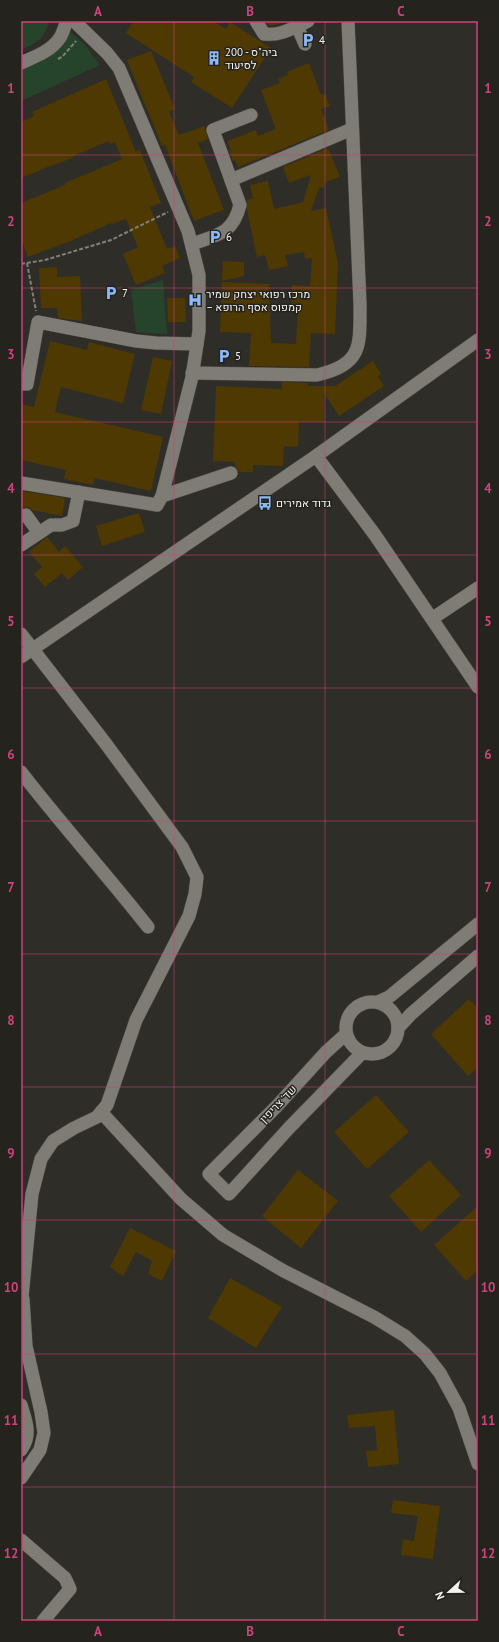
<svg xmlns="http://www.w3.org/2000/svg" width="499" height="1642" viewBox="0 0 499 1642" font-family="'PT Sans',Heebo,sans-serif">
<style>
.green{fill:#26442c}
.building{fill:#4e3902}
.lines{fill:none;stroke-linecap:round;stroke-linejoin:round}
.minor-casing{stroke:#4c4a46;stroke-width:14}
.path{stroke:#81807b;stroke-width:2;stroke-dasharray:4 2;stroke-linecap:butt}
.minor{stroke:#7f7c76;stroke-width:13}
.grid{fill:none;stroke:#cc4479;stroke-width:1;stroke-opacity:0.55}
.labels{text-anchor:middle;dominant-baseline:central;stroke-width:3;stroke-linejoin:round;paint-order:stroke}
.poi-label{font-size:11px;fill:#f4f3ef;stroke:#25231e;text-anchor:start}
.street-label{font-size:11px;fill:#f4f3ef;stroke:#25231e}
.neatline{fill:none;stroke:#cc4479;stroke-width:1.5}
.grid-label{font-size:13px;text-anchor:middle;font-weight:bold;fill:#cc4479}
</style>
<rect width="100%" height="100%" fill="#2f2d28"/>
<g class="green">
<path d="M21,21h27l1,1c-5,16 -11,20 -26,27l-2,-4z"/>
<polygon points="68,30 84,44 100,65 21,101 21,67"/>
<polygon points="163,280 167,334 136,332 131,290"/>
</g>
<g class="building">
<polygon points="133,21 213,21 226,29 230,22 271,48 232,108 191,82 194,77 126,33"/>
<polygon points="265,21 290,21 270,26"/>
<polygon points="151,51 175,109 169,112 179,135 204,126 205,128 208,139 198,143 224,210 194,221 165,145 162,146 127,60"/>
<polygon points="309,63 321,95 325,94 330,106 321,109 329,130 238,167 235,160 233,161 232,158 229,151 231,150 227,141 256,130 258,136 276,129 261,90 280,83 278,79 288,75 287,72"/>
<polygon points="106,79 136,152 140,150 161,203 150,207 167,249 175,246 180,258 162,266 165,273 136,285 123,254 138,247 126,219 112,224 111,223 73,240 28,257 21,239 21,203 65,185 65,183 122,159 115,142 110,144 109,141 73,156 74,157 55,165 55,164 21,178 21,122 34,116 32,112"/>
<polygon points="326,149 329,150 340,177 325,182 324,187 319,188 311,211 326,208 338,263 335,334 311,333 309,367 249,366 251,333 220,332 222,282 269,284 271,343 296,344 298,307 291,307 292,285 310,286 312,258 305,259 304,252 285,255 288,266 269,270 265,255 257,257 247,210 247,200 253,198 250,185 268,181 274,209 303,202 311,175 289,183 283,167"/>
<polygon points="223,261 244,262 244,276 222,281"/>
<polygon points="57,267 57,277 80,276 82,321 58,318 57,308 41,308 39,268"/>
<polygon points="167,298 185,298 186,322 168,322"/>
<polygon points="50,341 87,350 89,342 135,354 123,403 61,387 55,412 163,437 151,491 95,478 93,485 64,479 66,470 21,460 21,404 34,407"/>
<polygon points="153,357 172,361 161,414 141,410"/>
<polygon points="373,361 381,374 378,376 384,386 339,416 324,393 324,422 299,422 298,447 284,446 283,466 253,465 253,472 239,472 235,466 235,462 213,461 216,386 282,389 282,382 308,383 308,386 335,386"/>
<polygon points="21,491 65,498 62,516 32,510 29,507 21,508"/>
<polygon points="139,513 145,532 102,546 96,526"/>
<polygon points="47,537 59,552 65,546 83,567 68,580 62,573 45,587 34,574 42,567 29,552"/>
<polygon points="469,999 478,1009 478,1067 468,1076 431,1034"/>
<polygon points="376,1095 409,1132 367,1169 334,1132"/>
<polygon points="429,1160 461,1195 421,1232 389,1196"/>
<polygon points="298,1170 338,1201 301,1248 262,1216"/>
<polygon points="478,1206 478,1270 466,1281 434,1245"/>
<polygon points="130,1228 176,1251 162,1281 148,1274 152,1261 136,1252 123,1276 110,1267"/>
<polygon points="230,1278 282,1307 256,1348 208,1318"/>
<polygon points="394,1410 399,1464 368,1467 366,1451 377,1450 375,1426 349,1428 347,1415"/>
<polygon points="393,1500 440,1506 433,1559 401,1555 403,1539 414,1541 418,1516 391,1513"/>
</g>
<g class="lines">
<defs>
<g id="minor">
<path d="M256,21l8,13c17,2 29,-6 44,-13"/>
<polyline points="297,26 305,44"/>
<path d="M21,63c13,-6 30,-12 38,-24 4,-5 5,-12 8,-18"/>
<polyline points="231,180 352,129"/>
<path d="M192,244c25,-9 41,-10 48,-39l-27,-75 38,-15"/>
<path d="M192,373l125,2c46,-10 43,-30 43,-71l-12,-283"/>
<polyline points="21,384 27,384 38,322 136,341 156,343 197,344"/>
<polyline points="316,456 375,535 478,687"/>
<polyline points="21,483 157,505 162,496 192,377 199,331 199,275 188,231 119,68 107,53 74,21"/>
<polyline points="162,496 231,473"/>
<polyline points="21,516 26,515 39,533"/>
<polyline points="21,545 51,525 62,525 73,521 79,492"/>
<polyline points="433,618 478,588"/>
<polyline points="21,634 106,744 182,847 197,877 195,894 189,916 136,1020 107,1105 97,1117 74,1128 53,1141 41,1159 32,1194 21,1307"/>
<polyline points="21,657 316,456 478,340"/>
<path d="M21,772c41,53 86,103 127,155"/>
<circle cx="372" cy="1028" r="26"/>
<polyline points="378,1002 389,997 478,924"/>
<polyline points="398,1028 411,1014 478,956"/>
<polyline points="346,1034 326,1052 276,1107 209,1174 229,1194 289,1128 362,1053"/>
<polyline points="101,1112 181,1199 223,1235 282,1270 374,1317 405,1336 425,1354 440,1373 459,1408 478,1464"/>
<path d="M21,1405c5,16 11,30 0,45"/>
<polyline points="21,1478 40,1450 44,1433 41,1412 26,1346 23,1299"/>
<polyline points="21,1540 65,1578 70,1589 43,1621"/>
</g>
</defs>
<use href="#minor" class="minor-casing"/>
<g class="path">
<polyline points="58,59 62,57 76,41"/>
<polyline points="27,263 36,311"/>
<polyline points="21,264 45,260 111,240 168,212"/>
</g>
<use href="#minor" class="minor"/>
</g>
<path class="grid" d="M174,21v1600M325,21v1600M21,155h457M21,288h457M21,422h457M21,555h457M21,688h457M21,821h457M21,954h457M21,1087h457M21,1220h457M21,1354h457M21,1487h457"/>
<defs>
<symbol id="parking-bare" viewBox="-9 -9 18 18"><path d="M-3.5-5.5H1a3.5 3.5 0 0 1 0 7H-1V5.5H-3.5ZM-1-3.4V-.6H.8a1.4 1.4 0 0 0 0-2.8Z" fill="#8bb9fc" stroke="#25231e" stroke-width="2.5" paint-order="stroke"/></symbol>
<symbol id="building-bare" viewBox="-9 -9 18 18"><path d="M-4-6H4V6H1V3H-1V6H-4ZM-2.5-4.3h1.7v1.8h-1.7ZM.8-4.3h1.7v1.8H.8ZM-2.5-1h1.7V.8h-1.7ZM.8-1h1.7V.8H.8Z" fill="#8bb9fc" stroke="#25231e" stroke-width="2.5" paint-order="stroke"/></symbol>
<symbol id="hospital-bare" viewBox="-9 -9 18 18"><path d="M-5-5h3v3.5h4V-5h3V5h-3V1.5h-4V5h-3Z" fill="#8bb9fc" stroke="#25231e" stroke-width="2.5" paint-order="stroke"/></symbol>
<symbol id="bus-bare" viewBox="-9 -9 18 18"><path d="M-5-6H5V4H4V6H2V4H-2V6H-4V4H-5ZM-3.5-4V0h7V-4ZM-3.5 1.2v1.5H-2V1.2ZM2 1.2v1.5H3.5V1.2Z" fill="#8bb9fc" stroke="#25231e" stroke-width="2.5" paint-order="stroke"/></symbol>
</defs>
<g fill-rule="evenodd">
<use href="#parking-bare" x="298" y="30" width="20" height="20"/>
<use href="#building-bare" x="204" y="48" width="20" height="20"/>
<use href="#parking-bare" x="205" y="227" width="20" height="20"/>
<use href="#parking-bare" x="101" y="283" width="20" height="20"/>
<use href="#hospital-bare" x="185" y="290" width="20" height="20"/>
<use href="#parking-bare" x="214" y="346" width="20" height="20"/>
<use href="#bus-bare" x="255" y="493" width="20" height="20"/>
</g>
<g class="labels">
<g class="poi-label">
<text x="319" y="40">4</text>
<text x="225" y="52">200 - ביה"ס<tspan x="225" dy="13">לסיעוד</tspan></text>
<text x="226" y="237">6</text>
<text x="122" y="293">7</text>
<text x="206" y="294">מרכז רפואי יצחק שמיר<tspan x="206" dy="13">– קמפוס אסף הרופא</tspan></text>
<text x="235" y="356">5</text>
<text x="276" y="503">גדוד אמירים</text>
</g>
<g class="street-label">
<text transform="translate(278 1104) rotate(-46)">שד' צריפין</text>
</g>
</g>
<rect width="499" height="1642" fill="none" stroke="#25231e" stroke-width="44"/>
<g transform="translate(449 1592) rotate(248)" stroke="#25231e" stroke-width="3" paint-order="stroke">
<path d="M0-3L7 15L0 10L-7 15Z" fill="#f4f3ef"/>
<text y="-6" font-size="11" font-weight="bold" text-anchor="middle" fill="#f4f3ef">N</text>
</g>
<rect x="22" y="22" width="455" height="1598" class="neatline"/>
<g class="grid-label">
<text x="98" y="16">A</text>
<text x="250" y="16">B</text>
<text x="401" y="16">C</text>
<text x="11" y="93">1</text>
<text x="488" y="93">1</text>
<text x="11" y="226">2</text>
<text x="488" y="226">2</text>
<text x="11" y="359">3</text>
<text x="488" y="359">3</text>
<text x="11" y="493">4</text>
<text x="488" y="493">4</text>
<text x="11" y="626">5</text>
<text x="488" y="626">5</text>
<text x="11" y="759">6</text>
<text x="488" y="759">6</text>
<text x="11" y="892">7</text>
<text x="488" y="892">7</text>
<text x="11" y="1025">8</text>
<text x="488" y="1025">8</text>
<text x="11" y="1158">9</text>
<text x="488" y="1158">9</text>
<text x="11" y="1292">10</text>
<text x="488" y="1292">10</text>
<text x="11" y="1425">11</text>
<text x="488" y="1425">11</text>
<text x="11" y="1558">12</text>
<text x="488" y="1558">12</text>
<text x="98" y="1636">A</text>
<text x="250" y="1636">B</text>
<text x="401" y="1636">C</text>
</g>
</svg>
